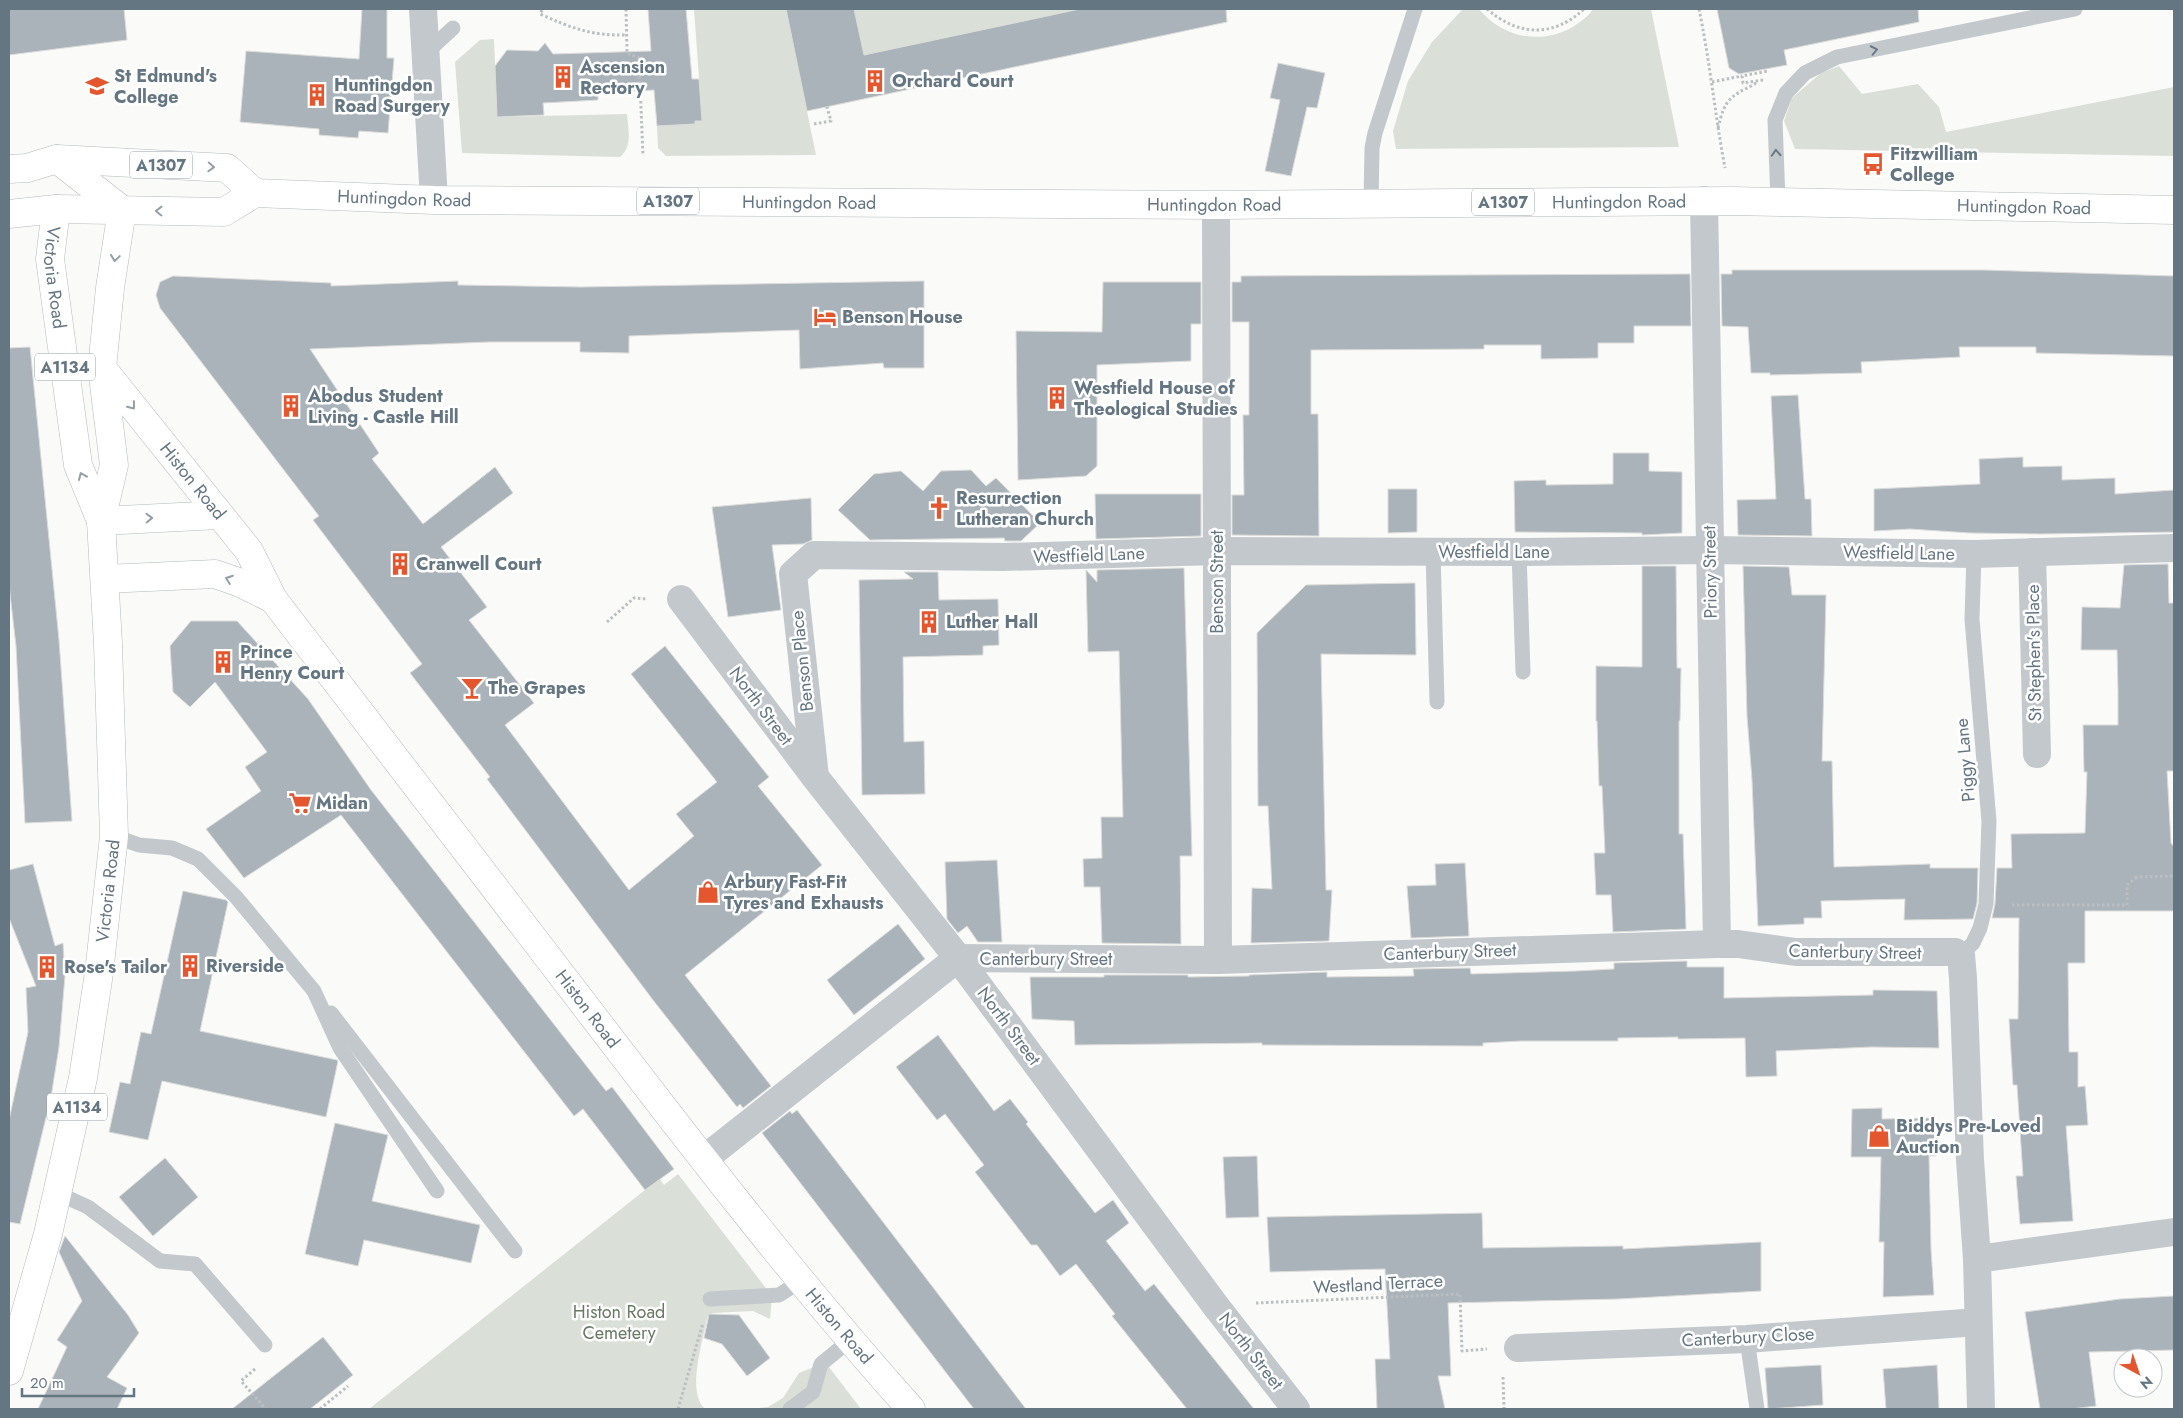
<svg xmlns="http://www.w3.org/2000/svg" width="2183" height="1418" viewBox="0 0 2183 1418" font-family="Jost,sans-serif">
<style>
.green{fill:#dadfd7}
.building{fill:#aab3b9;stroke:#dcdcda}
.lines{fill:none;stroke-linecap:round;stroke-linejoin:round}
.secondary-casing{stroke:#b3babf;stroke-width:29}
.primary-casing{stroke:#b5babe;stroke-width:29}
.path{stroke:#bbbfc2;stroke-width:3;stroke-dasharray:2.5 2.5;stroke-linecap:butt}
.service{stroke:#c3c8cc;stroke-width:15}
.minor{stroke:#c3c8cc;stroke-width:28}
.secondary{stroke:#fff;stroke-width:28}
.primary{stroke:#fff;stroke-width:28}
.oneway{stroke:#6a7a87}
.oneway2{stroke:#939fa8}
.labels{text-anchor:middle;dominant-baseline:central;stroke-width:5;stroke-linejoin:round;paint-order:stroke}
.shield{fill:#fff;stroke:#939fa8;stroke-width:1}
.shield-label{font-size:16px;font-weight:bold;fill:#657683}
.poi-label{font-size:18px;font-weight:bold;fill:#657683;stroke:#fff;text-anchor:start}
.street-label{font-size:18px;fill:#657683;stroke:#fff}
.park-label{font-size:18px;fill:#687a64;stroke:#fff}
</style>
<rect width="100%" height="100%" fill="#fafaf8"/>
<g class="green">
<polygon points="694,9 786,9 816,155 666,156 658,148 657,126 695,124 695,121 702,120"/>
<polygon points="854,9 1080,9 864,55"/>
<path d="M1463,9h16c24,29 61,36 94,18 7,-5 16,-11 20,-18h58l28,138 -283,2 -3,-18 15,-50 24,-39z"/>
<path d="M494,39l3,78 130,-3c1,15 6,32 -7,43l-158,-4 -7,-91 25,-22z"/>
<polygon points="1839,66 1862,94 1918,84 1939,107 1946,132 2174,87 2174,156 1795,149 1784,121 1792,98 1821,73"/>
<path d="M678,1174l94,122 -2,23 -17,-8 -41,2 -5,5c-4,24 -21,74 -2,91h-336l276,-219 15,-11 4,6z"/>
<polygon points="821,1364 829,1367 861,1409 751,1409 768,1407 783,1398 799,1373"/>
</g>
<g class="building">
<polygon points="9,9 124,9 127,40 9,55"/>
<polygon points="362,9 387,9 387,58 394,58 388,133 359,131 358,138 319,135 319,129 240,122 246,51 359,59"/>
<polygon points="648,9 686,9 692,79 699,79 702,121 695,121 695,124 657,126 654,90 598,93 598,100 543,103 544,115 497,117 495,66 507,50 538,51 545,43 553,54 651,51"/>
<polygon points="786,9 854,9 864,55 1080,9 1226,9 1227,22 807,111"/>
<polygon points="1717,9 1918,9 1919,22 1784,50 1787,65 1739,74 1729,68"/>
<polygon points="1278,63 1325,73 1317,108 1307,107 1291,176 1265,171 1280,100 1270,98"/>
<polygon points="1732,270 1984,270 2174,276 2174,356 2036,353 2036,347 1959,347 1960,357 1861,362 1862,373 1770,375 1770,373 1751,373 1748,327 1722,326 1721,274 1732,274"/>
<polygon points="1690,274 1691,326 1634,326 1634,343 1598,343 1598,358 1541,359 1541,345 1484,345 1484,349 1311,350 1311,414 1318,414 1319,536 1232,535 1232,495 1244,495 1243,415 1249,415 1249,322 1232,322 1232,282 1241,282 1241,276"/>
<polygon points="173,276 331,283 331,286 458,281 458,285 582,287 924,281 924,368 884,368 883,363 800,369 799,330 629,336 629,353 580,352 580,342 489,342 310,349 379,453 372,459 423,524 495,467 513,493 441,547 487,607 469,620 534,703 505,725 629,890 694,836 676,814 717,782 631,674 665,646 769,777 758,786 822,865 685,975 771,1086 743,1108 740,1104 737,1107 653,1000 487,779 490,777 410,673 422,664 313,520 319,516 160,308 156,295 160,282"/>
<polygon points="1103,282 1201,282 1201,324 1191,324 1191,361 1097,365 1097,466 1086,476 1018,480 1016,331 1102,332"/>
<polygon points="30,347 59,640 72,821 25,823 16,646 9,585 9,348"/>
<polygon points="1798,395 1805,499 1811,499 1812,536 1738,535 1737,500 1776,499 1771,396"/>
<polygon points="1613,453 1649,453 1649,471 1682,472 1682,533 1642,535 1642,533 1515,532 1514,481 1546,480 1546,485 1613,484"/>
<polygon points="2023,457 2023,467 2062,466 2062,480 2115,478 2115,494 2174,490 2174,532 2041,534 1970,533 1910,529 1874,531 1874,489 1980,484 1979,459"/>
<polygon points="971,470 986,486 996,478 1040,523 1021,541 1005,541 1004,538 870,540 838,510 874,474 901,471 923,491 941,471"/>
<polygon points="1388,489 1417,489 1417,532 1388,533"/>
<polygon points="1095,494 1201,494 1201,536 1096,539"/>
<polygon points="811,498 812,540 803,544 772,545 781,610 728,617 712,507"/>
<polygon points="2168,564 2169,603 2174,603 2174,771 2167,771 2171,843 2174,847 2174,911 2085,911 2085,963 2068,963 2069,1052 2078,1052 2078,1087 2085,1086 2088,1125 2066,1126 2073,1221 2020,1224 2016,1176 2023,1176 2017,1085 2013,1085 2009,1019 2018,1019 2019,918 1992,918 1995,904 1997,868 2012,868 2011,834 2085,833 2087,772 2084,772 2083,725 2118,725 2118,690 2117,650 2081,650 2082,607 2120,608 2124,565"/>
<polygon points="1642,566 1676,566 1677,668 1681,668 1680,721 1679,721 1679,834 1683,834 1686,929 1613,932 1611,895 1596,895 1594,853 1605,853 1602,786 1599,786 1597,721 1596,721 1596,666 1642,667"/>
<polygon points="1743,566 1789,567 1792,595 1826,595 1822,761 1832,761 1834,867 1930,864 1930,868 1978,868 1977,903 1973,919 1904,920 1905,899 1821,901 1822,918 1804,918 1804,924 1758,926 1752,780 1747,716"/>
<polygon points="1184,568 1192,856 1180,856 1181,944 1102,943 1100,887 1084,887 1083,859 1102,858 1101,817 1123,817 1119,651 1088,652 1086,570 1097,582 1097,570"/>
<polygon points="904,572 938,572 939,600 998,599 999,645 983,646 983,655 903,657 904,742 924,741 925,794 862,795 859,580 913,579"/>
<polygon points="1415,583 1416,655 1321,654 1326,890 1332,890 1329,941 1251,943 1252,888 1272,889 1268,806 1258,806 1257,633 1306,585"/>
<polygon points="191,621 237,621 308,699 371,790 606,1091 612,1087 674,1169 645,1190 583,1109 574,1116 341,815 244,878 206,829 261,791 245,767 267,752 215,682 190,707 173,692 170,646"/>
<polygon points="997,860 1002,942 978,942 967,926 958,933 947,919 945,862"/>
<polygon points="1465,863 1469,936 1411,938 1407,886 1436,885 1435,864"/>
<polygon points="33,864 55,946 63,943 65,976 59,1047 51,1097 20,1224 9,1222 9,1120 28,1032 26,988 36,986 9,918 9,870"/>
<polygon points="183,891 226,900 228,902 200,1031 337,1060 338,1061 326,1117 162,1081 148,1140 109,1132 120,1082 130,1084 141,1032 151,1034"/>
<polygon points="898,924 925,959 854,1015 827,980"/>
<polygon points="1687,961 1687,967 1724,967 1724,998 1873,995 1873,990 1937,991 1939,1048 1872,1047 1776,1051 1777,1076 1746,1077 1745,1038 1678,1039 1678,1037 1618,1038 1618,1041 1521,1041 1483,1043 1483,1046 1262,1045 1262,1043 1075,1045 1074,1021 1032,1019 1030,977 1104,977 1104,975 1188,975 1188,977 1249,976 1249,975 1327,972 1327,977 1414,976 1413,969 1470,968 1471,974 1576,971 1614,969 1614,963"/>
<polygon points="938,1035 994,1111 1010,1099 1028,1122 1026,1124 1095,1213 1113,1200 1129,1223 1106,1241 1145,1291 1154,1284 1254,1409 1187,1409 1112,1316 1115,1314 1076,1264 1060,1276 1037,1245 1031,1245 975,1172 984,1165 945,1114 937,1120 896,1067"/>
<polygon points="1882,1108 1882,1119 1933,1118 1936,1156 1929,1156 1931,1249 1934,1295 1883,1297 1884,1242 1879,1242 1881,1157 1851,1157 1852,1109"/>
<polygon points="797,1110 870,1205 1026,1409 974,1409 762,1133 790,1111 792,1114"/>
<polygon points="335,1123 388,1135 372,1201 480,1225 471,1263 364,1240 358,1266 305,1254"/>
<polygon points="1257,1156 1259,1217 1226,1218 1223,1157"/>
<polygon points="165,1158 198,1197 153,1236 119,1197"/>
<polygon points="1482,1213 1483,1248 1623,1246 1623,1249 1761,1242 1761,1291 1618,1299 1448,1303 1451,1376 1438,1376 1445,1409 1377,1409 1375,1359 1390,1359 1385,1269 1270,1272 1267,1217"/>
<polygon points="65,1236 128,1315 139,1333 107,1377 127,1388 117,1409 38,1409 67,1347 57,1340 82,1301 59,1252"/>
<polygon points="2174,1296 2174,1350 2089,1352 2096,1406 2071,1409 2040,1409 2025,1312 2120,1299"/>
<polygon points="709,1314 739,1315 770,1358 747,1376 722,1344 704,1338"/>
<polygon points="323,1337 353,1375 310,1409 232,1409"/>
<polygon points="1821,1365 1823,1405 1768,1409 1765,1368"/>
<polygon points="1937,1365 1939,1409 1886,1409 1883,1369"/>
</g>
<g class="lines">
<defs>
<g id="secondary">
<path id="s1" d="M102,368l147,183 24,48c99,129 198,258 297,387 110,144 220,288 341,423"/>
<polyline points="101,521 219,515"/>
<polyline points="105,579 215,574 238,582 273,599"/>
</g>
<g id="primary">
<polyline points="57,159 122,210"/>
<polyline points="9,169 27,168 57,159 227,168 255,193"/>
<path id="s2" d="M56,209l-6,50 28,206 23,56"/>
<path id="s3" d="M9,214l47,-5 168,3 31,-19 179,7 782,5 515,-4 443,9"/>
<path id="s4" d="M9,1371l39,-137 35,-156 16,-105 15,-137 -6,-192 -7,-123 13,-56 -12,-97 8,-80 12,-78"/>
</g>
</defs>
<use href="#secondary" class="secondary-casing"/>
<use href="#primary" class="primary-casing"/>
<g class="path">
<polyline points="626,9 627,53 639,58 643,156"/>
<path d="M1487,9c31,27 66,29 97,0"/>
<path d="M1699,9c11,53 16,106 26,159"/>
<path d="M542,10l-2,4c31,14 52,22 87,21"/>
<polyline points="1763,80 1743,83 1742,76 1768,71"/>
<polyline points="1712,82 1742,76"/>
<polyline points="814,124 831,121 827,107"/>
<path d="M1718,128c7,-29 11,-31 37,-44v-3"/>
<polyline points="607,622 634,598 647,599"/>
<polyline points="2135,877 2174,876"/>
<polyline points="2012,905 2127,905 2127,885 2137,877"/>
<polyline points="1256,1303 1460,1294 1462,1351 1487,1349"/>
<polyline points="255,1369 241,1381 266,1409"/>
<polyline points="1503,1377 1504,1409"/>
<polyline points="320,1409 348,1386"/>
<polyline points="678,1409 703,1323"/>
</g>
<g class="service">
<polyline points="426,53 453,28"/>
<polyline points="1778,201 1775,120 1786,93 1805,73 1837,57 2075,9"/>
<polyline points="1371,203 1372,148 1375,133 1415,9"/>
<polyline points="1433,552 1437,702"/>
<polyline points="1519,552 1523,672"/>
<polyline points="114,836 139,845 172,848 198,859 236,897 314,991 340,1048 437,1191"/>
<polyline points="1961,955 1973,943 1980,928 1986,904 1989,821 1972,619 1974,554"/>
<polyline points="331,1013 515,1251"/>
<polyline points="57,1193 88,1207 160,1261 195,1264 265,1345"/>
<polyline points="710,1299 779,1295 801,1281"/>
<polyline points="1747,1339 1757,1409"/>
<polyline points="790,1409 813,1392 821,1364 849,1341"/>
</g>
<g class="minor">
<polyline points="423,9 434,200"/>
<polyline points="1704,200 1717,944"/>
<polyline points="1216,205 1218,960"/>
<polyline points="2032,552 2037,754"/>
<polyline points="681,599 815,777 958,958 1215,1305 1296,1409"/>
<polyline points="815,777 793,574 814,555 1004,557 1217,551 1519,552 1709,550 1974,554 2174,548"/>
<polyline points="704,1159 958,958 1218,960 1717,944 1738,944 1796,952 1955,952 1961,955 1963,978 1970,1160 1977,1259 1981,1409"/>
<polyline points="1977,1259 2174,1232"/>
<polyline points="1518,1348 1747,1339 1978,1322"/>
</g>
<use href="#secondary" class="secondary"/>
<use href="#primary" class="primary"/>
</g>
<defs><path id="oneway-chevron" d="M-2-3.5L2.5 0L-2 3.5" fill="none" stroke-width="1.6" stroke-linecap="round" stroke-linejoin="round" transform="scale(1.25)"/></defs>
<g class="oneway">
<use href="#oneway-chevron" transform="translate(1874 50) rotate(-12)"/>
<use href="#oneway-chevron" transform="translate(1776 153) rotate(-93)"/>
</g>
<g class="oneway2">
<use href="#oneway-chevron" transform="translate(211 167) rotate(3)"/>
<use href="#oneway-chevron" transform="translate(159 211) rotate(-179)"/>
<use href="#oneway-chevron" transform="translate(115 258) rotate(98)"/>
<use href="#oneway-chevron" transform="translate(132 406) rotate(52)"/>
<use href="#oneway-chevron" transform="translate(82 476) rotate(-113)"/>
<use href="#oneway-chevron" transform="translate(149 518) rotate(-2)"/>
<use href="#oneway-chevron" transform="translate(229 579) rotate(-160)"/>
</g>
<defs>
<symbol id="building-bare" viewBox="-9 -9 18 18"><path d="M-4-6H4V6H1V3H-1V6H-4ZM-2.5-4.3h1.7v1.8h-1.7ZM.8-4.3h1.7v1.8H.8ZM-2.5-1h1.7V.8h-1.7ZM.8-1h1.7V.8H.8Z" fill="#e4572e" stroke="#fff" stroke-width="2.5" paint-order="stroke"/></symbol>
<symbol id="university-bare" viewBox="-9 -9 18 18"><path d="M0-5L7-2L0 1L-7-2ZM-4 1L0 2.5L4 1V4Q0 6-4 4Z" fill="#e4572e" stroke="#fff" stroke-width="2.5" paint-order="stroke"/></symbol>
<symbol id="bus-bare" viewBox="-9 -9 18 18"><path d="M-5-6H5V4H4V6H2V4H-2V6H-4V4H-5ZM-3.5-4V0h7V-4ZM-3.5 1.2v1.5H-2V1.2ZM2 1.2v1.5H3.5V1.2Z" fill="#e4572e" stroke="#fff" stroke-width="2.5" paint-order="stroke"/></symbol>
<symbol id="hotel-bare" viewBox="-9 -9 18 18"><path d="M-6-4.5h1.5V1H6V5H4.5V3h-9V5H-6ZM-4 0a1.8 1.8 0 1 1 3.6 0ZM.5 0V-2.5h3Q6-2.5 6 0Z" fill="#e4572e" stroke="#fff" stroke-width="2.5" paint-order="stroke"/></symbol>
<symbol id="church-bare" viewBox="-9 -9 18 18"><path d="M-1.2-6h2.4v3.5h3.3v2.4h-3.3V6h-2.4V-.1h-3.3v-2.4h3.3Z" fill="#e4572e" stroke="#fff" stroke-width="2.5" paint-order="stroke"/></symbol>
<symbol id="bar-bare" viewBox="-9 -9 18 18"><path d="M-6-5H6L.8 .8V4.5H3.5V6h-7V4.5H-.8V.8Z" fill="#e4572e" stroke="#fff" stroke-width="2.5" paint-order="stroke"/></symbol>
<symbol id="supermarket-bare" viewBox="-9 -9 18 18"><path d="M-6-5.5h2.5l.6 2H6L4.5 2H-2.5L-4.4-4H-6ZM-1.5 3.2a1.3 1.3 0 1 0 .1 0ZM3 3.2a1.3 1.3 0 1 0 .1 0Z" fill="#e4572e" stroke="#fff" stroke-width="2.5" paint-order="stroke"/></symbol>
<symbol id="shop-bare" viewBox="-9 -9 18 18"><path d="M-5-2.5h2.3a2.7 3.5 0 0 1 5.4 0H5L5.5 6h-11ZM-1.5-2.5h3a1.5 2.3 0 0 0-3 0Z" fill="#e4572e" stroke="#fff" stroke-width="2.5" paint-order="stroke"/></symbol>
</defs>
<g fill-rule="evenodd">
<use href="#building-bare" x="547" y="61" width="32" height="32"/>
<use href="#building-bare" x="859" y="65" width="32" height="32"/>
<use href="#university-bare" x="81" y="70" width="32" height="32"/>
<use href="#building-bare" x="301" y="79" width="32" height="32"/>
<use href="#bus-bare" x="1857" y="148" width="32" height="32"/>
<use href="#hotel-bare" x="809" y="301" width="32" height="32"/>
<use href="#building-bare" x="1041" y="382" width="32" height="32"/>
<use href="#building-bare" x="275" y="390" width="32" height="32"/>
<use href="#church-bare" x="923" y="492" width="32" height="32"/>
<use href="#building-bare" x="384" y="548" width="32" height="32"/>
<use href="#building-bare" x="913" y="606" width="32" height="32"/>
<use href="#building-bare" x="207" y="646" width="32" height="32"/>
<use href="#bar-bare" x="456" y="672" width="32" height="32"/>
<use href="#supermarket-bare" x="284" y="787" width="32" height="32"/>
<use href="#shop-bare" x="692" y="876" width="32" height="32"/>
<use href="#building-bare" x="174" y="950" width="32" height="32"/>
<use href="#building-bare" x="31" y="951" width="32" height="32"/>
<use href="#shop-bare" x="1863" y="1120" width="32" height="32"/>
</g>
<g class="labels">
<g class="shield">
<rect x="130" y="151.5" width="62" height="27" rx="4"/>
<rect x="637" y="187.5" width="62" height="27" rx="4"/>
<rect x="1472" y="188.5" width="62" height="27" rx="4"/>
<rect x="35" y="353.5" width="60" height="27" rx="4"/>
<rect x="47" y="1093.5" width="60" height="27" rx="4"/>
</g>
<g class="shield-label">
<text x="161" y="165">A1307</text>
<text x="668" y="201">A1307</text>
<text x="1503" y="202">A1307</text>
<text x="65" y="367">A1134</text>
<text x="77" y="1107">A1134</text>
</g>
<g class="poi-label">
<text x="580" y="67">Ascension<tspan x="580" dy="21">Rectory</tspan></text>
<text x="114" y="76">St Edmund's<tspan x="114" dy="21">College</tspan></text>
<text x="892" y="81">Orchard Court</text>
<text x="334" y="85">Huntingdon<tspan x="334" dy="21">Road Surgery</tspan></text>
<text x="1890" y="154">Fitzwilliam<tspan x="1890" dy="21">College</tspan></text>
<text x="842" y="317">Benson House</text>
<text x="1074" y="388">Westfield House of<tspan x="1074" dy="21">Theological Studies</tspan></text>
<text x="308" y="396">Abodus Student<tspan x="308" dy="21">Living - Castle Hill</tspan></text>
<text x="956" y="498">Resurrection<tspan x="956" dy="21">Lutheran Church</tspan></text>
<text x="416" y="564">Cranwell Court</text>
<text x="946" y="622">Luther Hall</text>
<text x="240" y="652">Prince<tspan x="240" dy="21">Henry Court</tspan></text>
<text x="488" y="688">The Grapes</text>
<text x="316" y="803">Midan</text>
<text x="724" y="882">Arbury Fast-Fit<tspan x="724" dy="21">Tyres and Exhausts</tspan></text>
<text x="206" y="966">Riverside</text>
<text x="64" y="967">Rose's Tailor</text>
<text x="1896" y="1126">Biddys Pre-Loved<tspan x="1896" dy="21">Auction</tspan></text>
</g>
<g class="street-label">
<text stroke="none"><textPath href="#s3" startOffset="401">Huntingdon Road</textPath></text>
<text stroke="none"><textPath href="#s3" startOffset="1616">Huntingdon Road</textPath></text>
<text stroke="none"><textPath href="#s3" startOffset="806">Huntingdon Road</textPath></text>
<text stroke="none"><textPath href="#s3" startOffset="1211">Huntingdon Road</textPath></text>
<text stroke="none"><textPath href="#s3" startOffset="2021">Huntingdon Road</textPath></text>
<text stroke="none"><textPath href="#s2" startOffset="69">Victoria Road</textPath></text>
<text stroke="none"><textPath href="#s1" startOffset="145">Histon Road</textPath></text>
<text x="1494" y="552">Westfield Lane</text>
<text transform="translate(1899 553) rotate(1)">Westfield Lane</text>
<text transform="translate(1089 555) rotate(-2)">Westfield Lane</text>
<text transform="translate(1710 572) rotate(-91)">Priory Street</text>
<text transform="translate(1217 582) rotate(-90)">Benson Street</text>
<text transform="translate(2034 653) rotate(-91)">St Stephen's Place</text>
<text transform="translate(802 661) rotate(-96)">Benson Place</text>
<text transform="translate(761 706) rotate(53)">North Street</text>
<text transform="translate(1965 760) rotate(-95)">Piggy Lane</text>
<text stroke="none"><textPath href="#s4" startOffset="491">Victoria Road</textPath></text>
<text transform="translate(1450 952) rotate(-2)">Canterbury Street</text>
<text transform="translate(1855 952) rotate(1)">Canterbury Street</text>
<text x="1046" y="959">Canterbury Street</text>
<text stroke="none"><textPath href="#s1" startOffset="805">Histon Road</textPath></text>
<text transform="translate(1009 1026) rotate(53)">North Street</text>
<text transform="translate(1378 1284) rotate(-3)">Westland Terrace</text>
<text stroke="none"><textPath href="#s1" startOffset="1210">Histon Road</textPath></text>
<text transform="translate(1748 1337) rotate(-3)">Canterbury Close</text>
<text transform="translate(1251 1351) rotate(52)">North Street</text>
</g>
<g class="park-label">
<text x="619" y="1312">Histon Road<tspan x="619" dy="21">Cemetery</tspan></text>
</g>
</g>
<rect width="2183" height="1418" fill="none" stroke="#657683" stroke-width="20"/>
<g transform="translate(2138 1373) rotate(140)"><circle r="24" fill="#ffffff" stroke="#c1c8cd"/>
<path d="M0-4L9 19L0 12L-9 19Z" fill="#e4572e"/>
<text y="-8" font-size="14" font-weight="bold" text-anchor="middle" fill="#657683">N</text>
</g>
<path d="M22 1388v8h112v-8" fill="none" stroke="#657683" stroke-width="2.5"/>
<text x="30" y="1388" font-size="15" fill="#657683" stroke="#ffffff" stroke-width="4" paint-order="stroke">20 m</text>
</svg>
